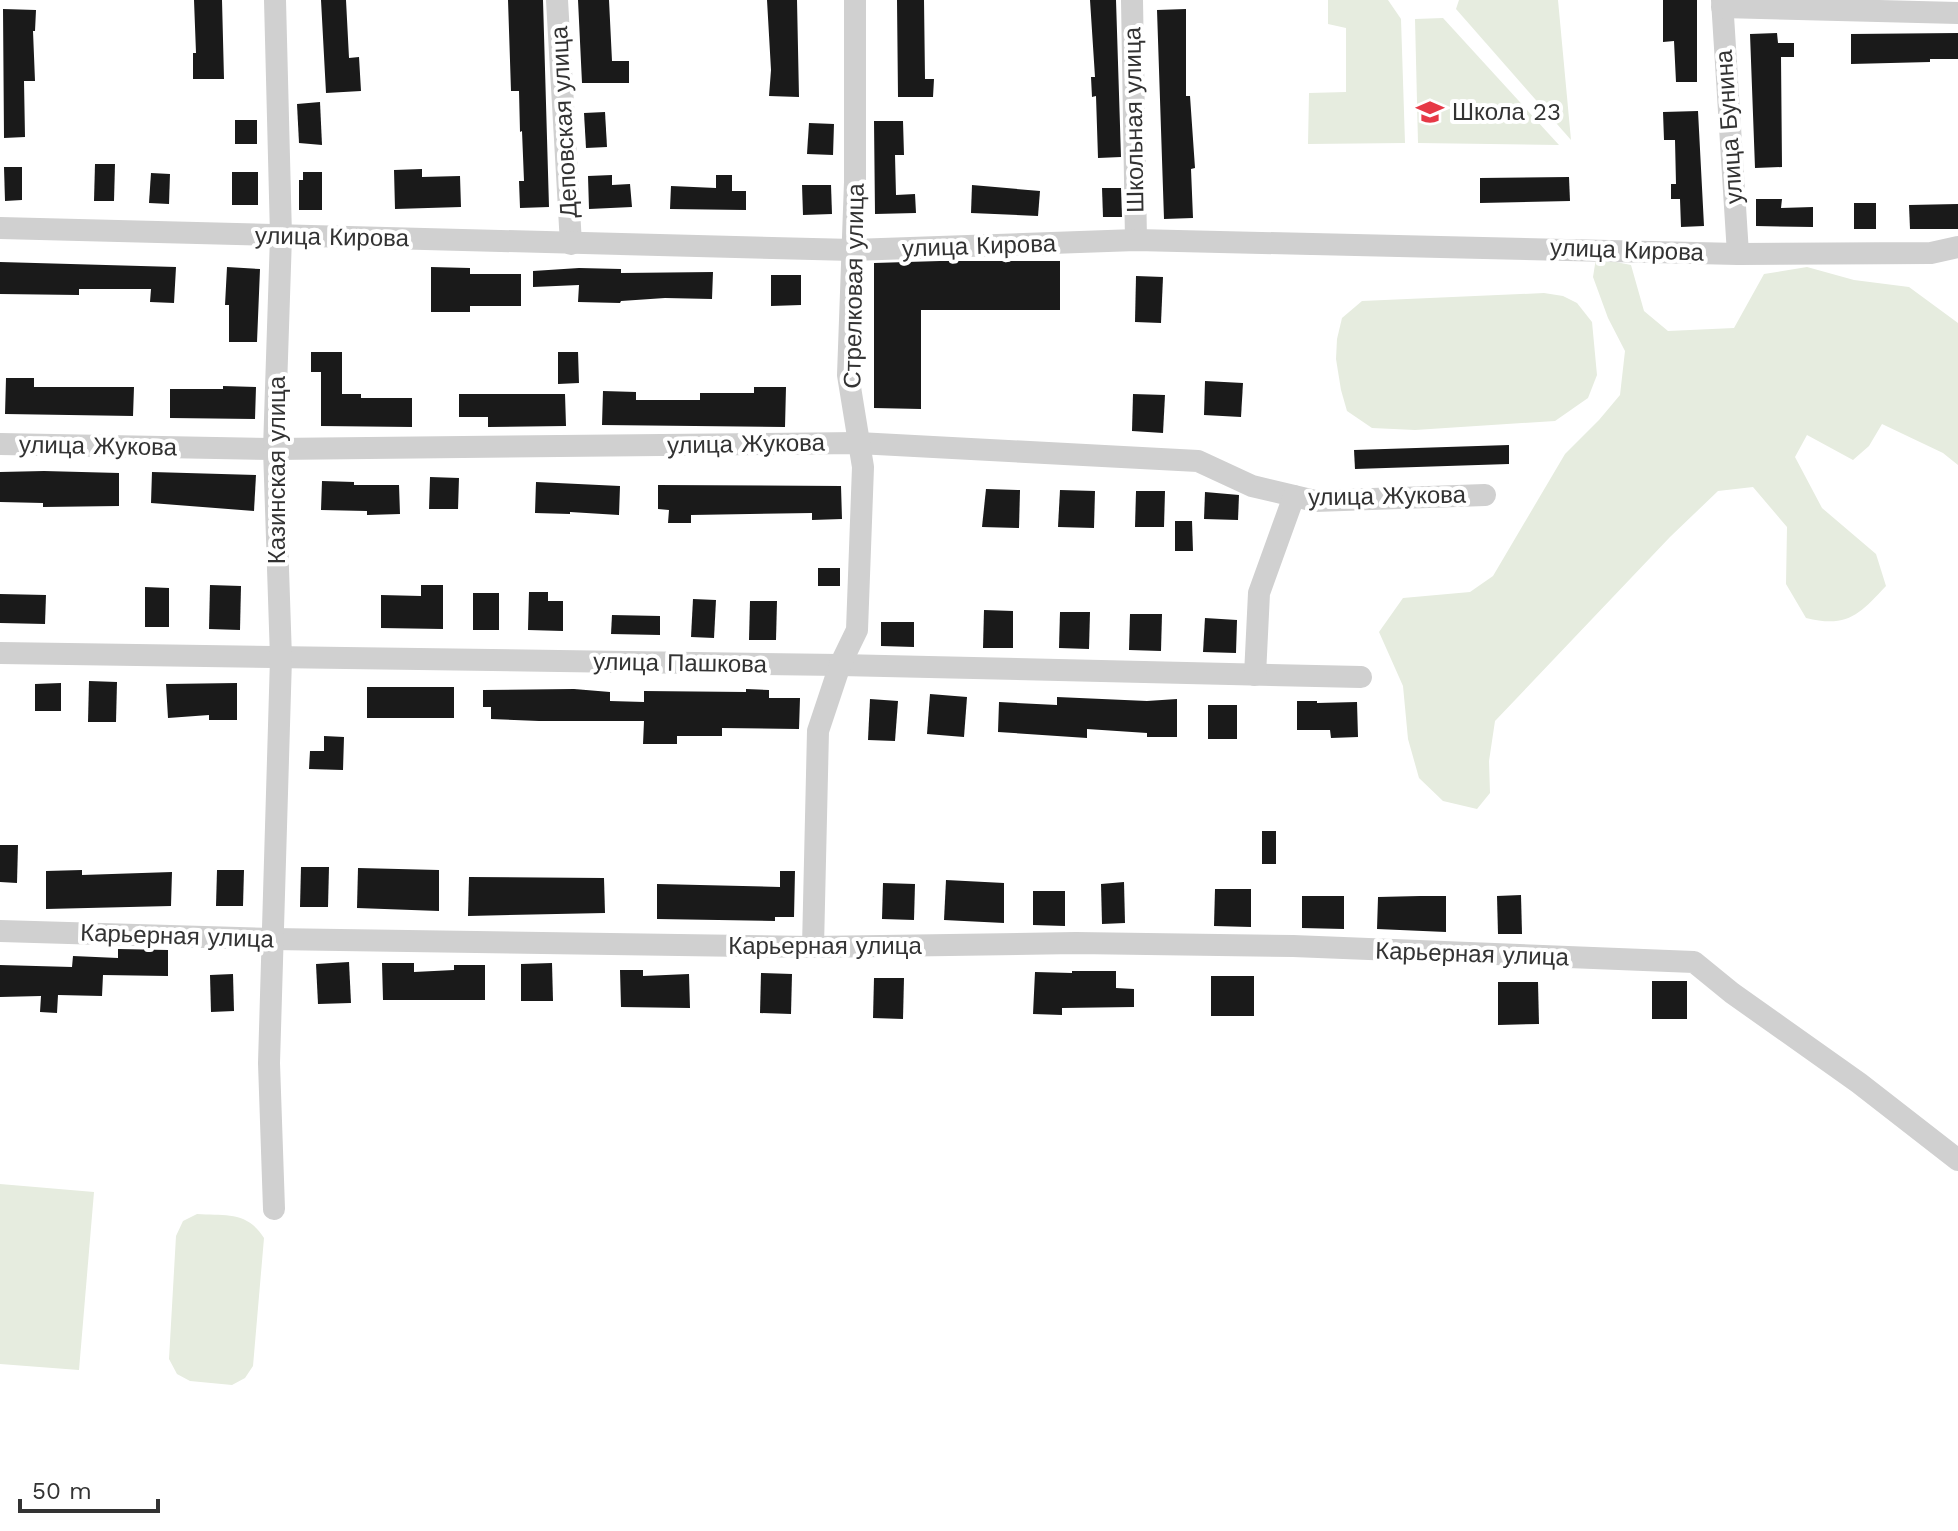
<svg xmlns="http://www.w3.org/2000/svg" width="1958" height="1531" viewBox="0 0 1958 1531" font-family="'Work Sans',sans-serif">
<rect width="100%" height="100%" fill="#fff"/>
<g fill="#e6ecdf">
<path d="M1328 0H1388L1401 19 1405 143 1308 144 1309 93 1346 92V28L1328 24Z"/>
<path d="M1459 0H1558L1571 140 1456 9Z"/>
<path d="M1443 18 1559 145 1418 143 1415 19Z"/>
<path d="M1596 258 1631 265 1644 311 1668 331 1734 328 1764 274 1807 267 1854 280 1909 287 1958 323V465L1943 453 1882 424 1869 446 1853 460 1807 435 1795 457 1822 508 1876 554 1886 586C1859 615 1847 628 1806 618L1786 584 1787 527 1753 487 1718 491 1670 537 1495 721 1489 761 1490 793 1477 809 1443 801 1419 778 1408 739 1403 686 1379 632 1403 598 1470 592 1493 576 1565 454 1599 420 1620 395 1625 351 1608 318 1593 277Z"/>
<path d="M1544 293 1563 296 1577 303 1592 322 1597 375 1588 398 1555 421 1415 430 1372 428 1347 411 1341 390 1336 359 1337 339 1342 318 1362 301Z"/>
<path d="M0 1184 94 1192 79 1370 0 1364Z"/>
<path d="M197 1214C226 1216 247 1211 264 1238L253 1366 245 1378 232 1385 190 1381 177 1374 169 1359 176 1236 183 1221Z"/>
</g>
<g fill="#1a1a1a">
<path d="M194 0H222L224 79H193V53H196Z"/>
<path d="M321 0H346L349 58 359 57 361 91 326 93Z"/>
<path d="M508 0H543L549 207 520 208 519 181H524L522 131 520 132 519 91H511Z"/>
<path d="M578 0H609L612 61H629V83H582Z"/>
<path d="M767 0H797L799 97 769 96 771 70Z"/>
<path d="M897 0H924L925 79H934L933 97H898Z"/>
<path d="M1090 0H1116L1121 157 1098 158 1096 96 1092 97 1091 77H1095Z"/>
<path d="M1663 0H1697V82H1676L1674 41 1663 42Z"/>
<path d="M3 9 36 10 35 31H33L35 81H24L25 137 4 138Z"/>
<path d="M1186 9V96H1190L1195 168 1191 169 1193 218 1164 219 1157 10Z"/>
<path d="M1777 33 1778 43H1794V57H1781L1782 167 1755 168 1750 34Z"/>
<path d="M1958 33V59H1930V62L1851 64V34Z"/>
<path d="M320 102 322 145 299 143 297 104Z"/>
<path d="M1698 111 1704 226 1681 227 1680 199H1671V184H1676L1675 140H1664L1663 112Z"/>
<path d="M605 112 607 147 586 148 584 113Z"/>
<rect x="235" y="120" width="22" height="24"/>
<path d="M874 121H903L904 155H895L896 195 915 194 916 213 875 214Z"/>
<path d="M809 123 834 124 833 155 807 154Z"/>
<path d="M95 164H115L114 201H94Z"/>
<path d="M4 167H22V200L5 201Z"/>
<path d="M422 169V177L460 176 461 207 395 209 394 170Z"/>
<rect x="232" y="172" width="26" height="33"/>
<path d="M303 172H322V210H299V180H303Z"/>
<path d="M151 173 170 174 169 204 149 203Z"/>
<path d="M612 175V185L630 184 632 207 589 209 588 176Z"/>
<path d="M716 175H732V191H746V210L670 209 671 186 716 188Z"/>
<path d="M1569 177 1570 201 1480 203V178Z"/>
<path d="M802 185H831L832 214 803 215Z"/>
<path d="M972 185 1040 191 1038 216 971 213Z"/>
<path d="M1102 188H1121L1122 217H1103Z"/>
<path d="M1756 199H1782L1781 208 1813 207V227L1756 226Z"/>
<rect x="1854" y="203" width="22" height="26"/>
<path d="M1958 204V229H1910L1909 205Z"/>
<path d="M940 261H1060V310H921V409L874 408V263Z"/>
<path d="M0 262 176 267 174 303 150 302 151 289H79V295L0 294Z"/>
<path d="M227 267 260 269 257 342H229V305H225Z"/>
<path d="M431 267 470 268V274H521V306H470V312H431Z"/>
<path d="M579 268 621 269V273L713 272 712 299 665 298 621 301 620 303 578 302 579 285 533 287V271Z"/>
<path d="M771 275H801V305L771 306Z"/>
<path d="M1136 276 1163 277 1161 323 1135 322Z"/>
<path d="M311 352H342V394H361V398H412V427L321 426V372H311Z"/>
<path d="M558 352H578L579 383 558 384Z"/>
<path d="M6 378H34V387H134L133 416 5 414Z"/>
<path d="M1205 381 1243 383 1241 417 1204 415Z"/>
<path d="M223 386 256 387 255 419 170 418V389H223Z"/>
<path d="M754 387H786L785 427 602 425 603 391 636 392V400H700V393H754Z"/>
<path d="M459 394H565L566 426 488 427V417H459Z"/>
<path d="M1133 394 1165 395 1163 433 1132 431Z"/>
<path d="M1509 445V464L1355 469 1354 450Z"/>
<path d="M44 471 119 473V506L43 507V503L0 502V472Z"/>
<path d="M152 472 256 475 254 511 151 503Z"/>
<path d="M430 477 459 478 458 509H429Z"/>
<path d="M322 481 354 482V485H399L400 514 367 515V511L321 510Z"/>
<path d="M536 482 620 486 619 515 570 512V514L535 513Z"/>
<path d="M658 485 841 486 842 519 812 520V513L691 515V523H668L669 510 658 509Z"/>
<path d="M986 489 1020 490 1019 528 982 527Z"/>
<path d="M1060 490 1095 491 1094 528 1058 527Z"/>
<path d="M1136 491H1165L1164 527H1135Z"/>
<path d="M1205 492 1239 495 1238 520 1204 519Z"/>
<path d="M1175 521H1192L1193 551H1175Z"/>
<rect x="818" y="568" width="22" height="18"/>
<path d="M210 585 241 586 240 630 209 629Z"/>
<path d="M421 585H443V629L381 628V595L421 596Z"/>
<path d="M145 587 169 588V627H145Z"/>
<path d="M529 592H548V601H563V631L528 630Z"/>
<rect x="473" y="593" width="26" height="37"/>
<path d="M0 594 46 595 45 624 0 623Z"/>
<path d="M693 599 716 600 714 638 691 637Z"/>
<path d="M750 601H777L776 640H749Z"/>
<path d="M984 610 1013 611V648H983Z"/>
<path d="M1060 612H1090L1089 649 1059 648Z"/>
<path d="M1130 614H1162L1161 651 1129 650Z"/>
<path d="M612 615 660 616V635L611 634Z"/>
<path d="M1205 618 1237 620 1236 653 1203 652Z"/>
<path d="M881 622H914V647L881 646Z"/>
<path d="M89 681 117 682 116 722H88Z"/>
<path d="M61 683V711H35V684Z"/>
<path d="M237 683V720H209V715L168 718 166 684Z"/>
<rect x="367" y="687" width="87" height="31"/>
<path d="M574 689 610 692V701L644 702V691L746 692V689L769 690V698H800L799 729 722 728V736H677V744H643L644 721H539L491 719V707H483V690Z"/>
<path d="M930 694 967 697 964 737 927 734Z"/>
<path d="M1057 697 1147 701 1177 699V737H1147V733L1087 729V738L998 732 999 702 1057 705Z"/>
<path d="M870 699 898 701 895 741 868 740Z"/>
<path d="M1297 701H1317V703L1357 702 1358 737 1331 738 1330 730H1297Z"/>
<rect x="1208" y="705" width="29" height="34"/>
<path d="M324 736 344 737 343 770 309 769 310 751H324Z"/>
<rect x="1262" y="831" width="14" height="33"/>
<path d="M0 845H18L17 883 0 882Z"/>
<path d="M301 867H329L328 907H300Z"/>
<path d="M358 868 439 870V911L357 908Z"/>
<path d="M82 870V875L172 872 171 906 46 909V871Z"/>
<path d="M217 870H244L243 906H216Z"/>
<path d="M780 871H795L794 917H775V921L657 919V884L780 887Z"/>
<path d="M469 877 604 878 605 913 468 916Z"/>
<path d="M946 880 1004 883V923L944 920Z"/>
<path d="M1124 882 1125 923 1102 924 1101 884Z"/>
<path d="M883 883 915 884 914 920 882 919Z"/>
<path d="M1215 889H1251V927L1214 926Z"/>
<path d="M1033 891H1065V926L1033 925Z"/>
<path d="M1521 895 1522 934H1498L1497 896Z"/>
<path d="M1302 896H1344V929L1302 928Z"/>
<path d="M1420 896H1446V932L1377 929 1378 897Z"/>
<path d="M118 949 168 950V976L103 975 102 996 58 995 57 1013 40 1012 41 996 0 997V965L72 967 73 956 118 958Z"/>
<path d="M349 962 351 1003 318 1004 316 964Z"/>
<path d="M382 963H414V972L454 970V965H485V1000H383Z"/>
<path d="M552 963 553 1001H521V964Z"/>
<path d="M620 970H643V976L689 974 690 1008 621 1007Z"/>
<path d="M1072 971H1116V988L1134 989V1007L1062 1008V1015L1033 1014 1035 972 1072 973Z"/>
<path d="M761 973 792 974 791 1014 760 1013Z"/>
<path d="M233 974 234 1011 211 1012 210 975Z"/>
<rect x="1211" y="976" width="43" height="40"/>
<path d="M874 978H904L903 1019 873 1018Z"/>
<rect x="1652" y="981" width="35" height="38"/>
<path d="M1498 982H1538L1539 1024 1498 1025Z"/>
</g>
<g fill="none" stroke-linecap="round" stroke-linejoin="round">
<g stroke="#d0d0d0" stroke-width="22">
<path d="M557 0 571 244"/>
<path d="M1132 0 1136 240"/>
<path d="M1722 0 1738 254"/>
<path d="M1722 7 1958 13"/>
<path d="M0 228 853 250 1136 240 1738 254 1931 253 1958 247"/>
<path d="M0 444 274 449 858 443 1198 461 1252 486 1315 501 1485 495"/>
<path d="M0 653 840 665 1361 677"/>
<path d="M1255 675 1259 593 1294 496"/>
<path d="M0 931 272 939 813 947 1076 943 1293 946 1694 962 1732 993 1859 1083 1958 1160"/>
<path d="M813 947 818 731 840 665 857 630 863 467 848 375 855 182V0"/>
<path d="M274 1209 269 1063 281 658 274 449 281 236 275 0"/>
</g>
</g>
<defs>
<g id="school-bare" transform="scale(2.16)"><path d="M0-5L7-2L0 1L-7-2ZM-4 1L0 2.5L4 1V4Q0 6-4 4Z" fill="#e63946" stroke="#fff" stroke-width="2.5" paint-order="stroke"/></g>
</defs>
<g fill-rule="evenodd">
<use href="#school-bare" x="1430" y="112"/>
</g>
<g text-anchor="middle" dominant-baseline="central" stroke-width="8" stroke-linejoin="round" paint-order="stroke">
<g font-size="24" fill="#333" stroke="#fff" text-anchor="start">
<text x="1452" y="112">Школа 23</text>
</g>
<g font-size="24" fill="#333" stroke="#fff">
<text transform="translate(1134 120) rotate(-91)">Школьная улица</text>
<text transform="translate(564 122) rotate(-93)">Деповская улица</text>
<text transform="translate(1729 127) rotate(-94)">улица Бунина</text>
<text transform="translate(332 237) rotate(1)">улица Кирова</text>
<text transform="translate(979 246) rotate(-2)">улица Кирова</text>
<text transform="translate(1627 250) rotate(2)">улица Кирова</text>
<text transform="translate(854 286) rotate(-89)">Стрелковая улица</text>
<text transform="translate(746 444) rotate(-1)">улица Жукова</text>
<text transform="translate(98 446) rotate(1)">улица Жукова</text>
<text transform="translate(277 470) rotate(-90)">Казинская улица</text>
<text transform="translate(1387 496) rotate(-1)">улица Жукова</text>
<text transform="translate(680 663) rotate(1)">улица Пашкова</text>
<text transform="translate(177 936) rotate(2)">Карьерная улица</text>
<text x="825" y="946">Карьерная улица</text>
<text transform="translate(1472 954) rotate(2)">Карьерная улица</text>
</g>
</g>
<path d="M20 1499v12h138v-12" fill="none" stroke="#333333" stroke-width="4"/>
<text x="32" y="1499" font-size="24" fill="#333333" stroke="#ffffff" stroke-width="6" paint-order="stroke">50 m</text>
</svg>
